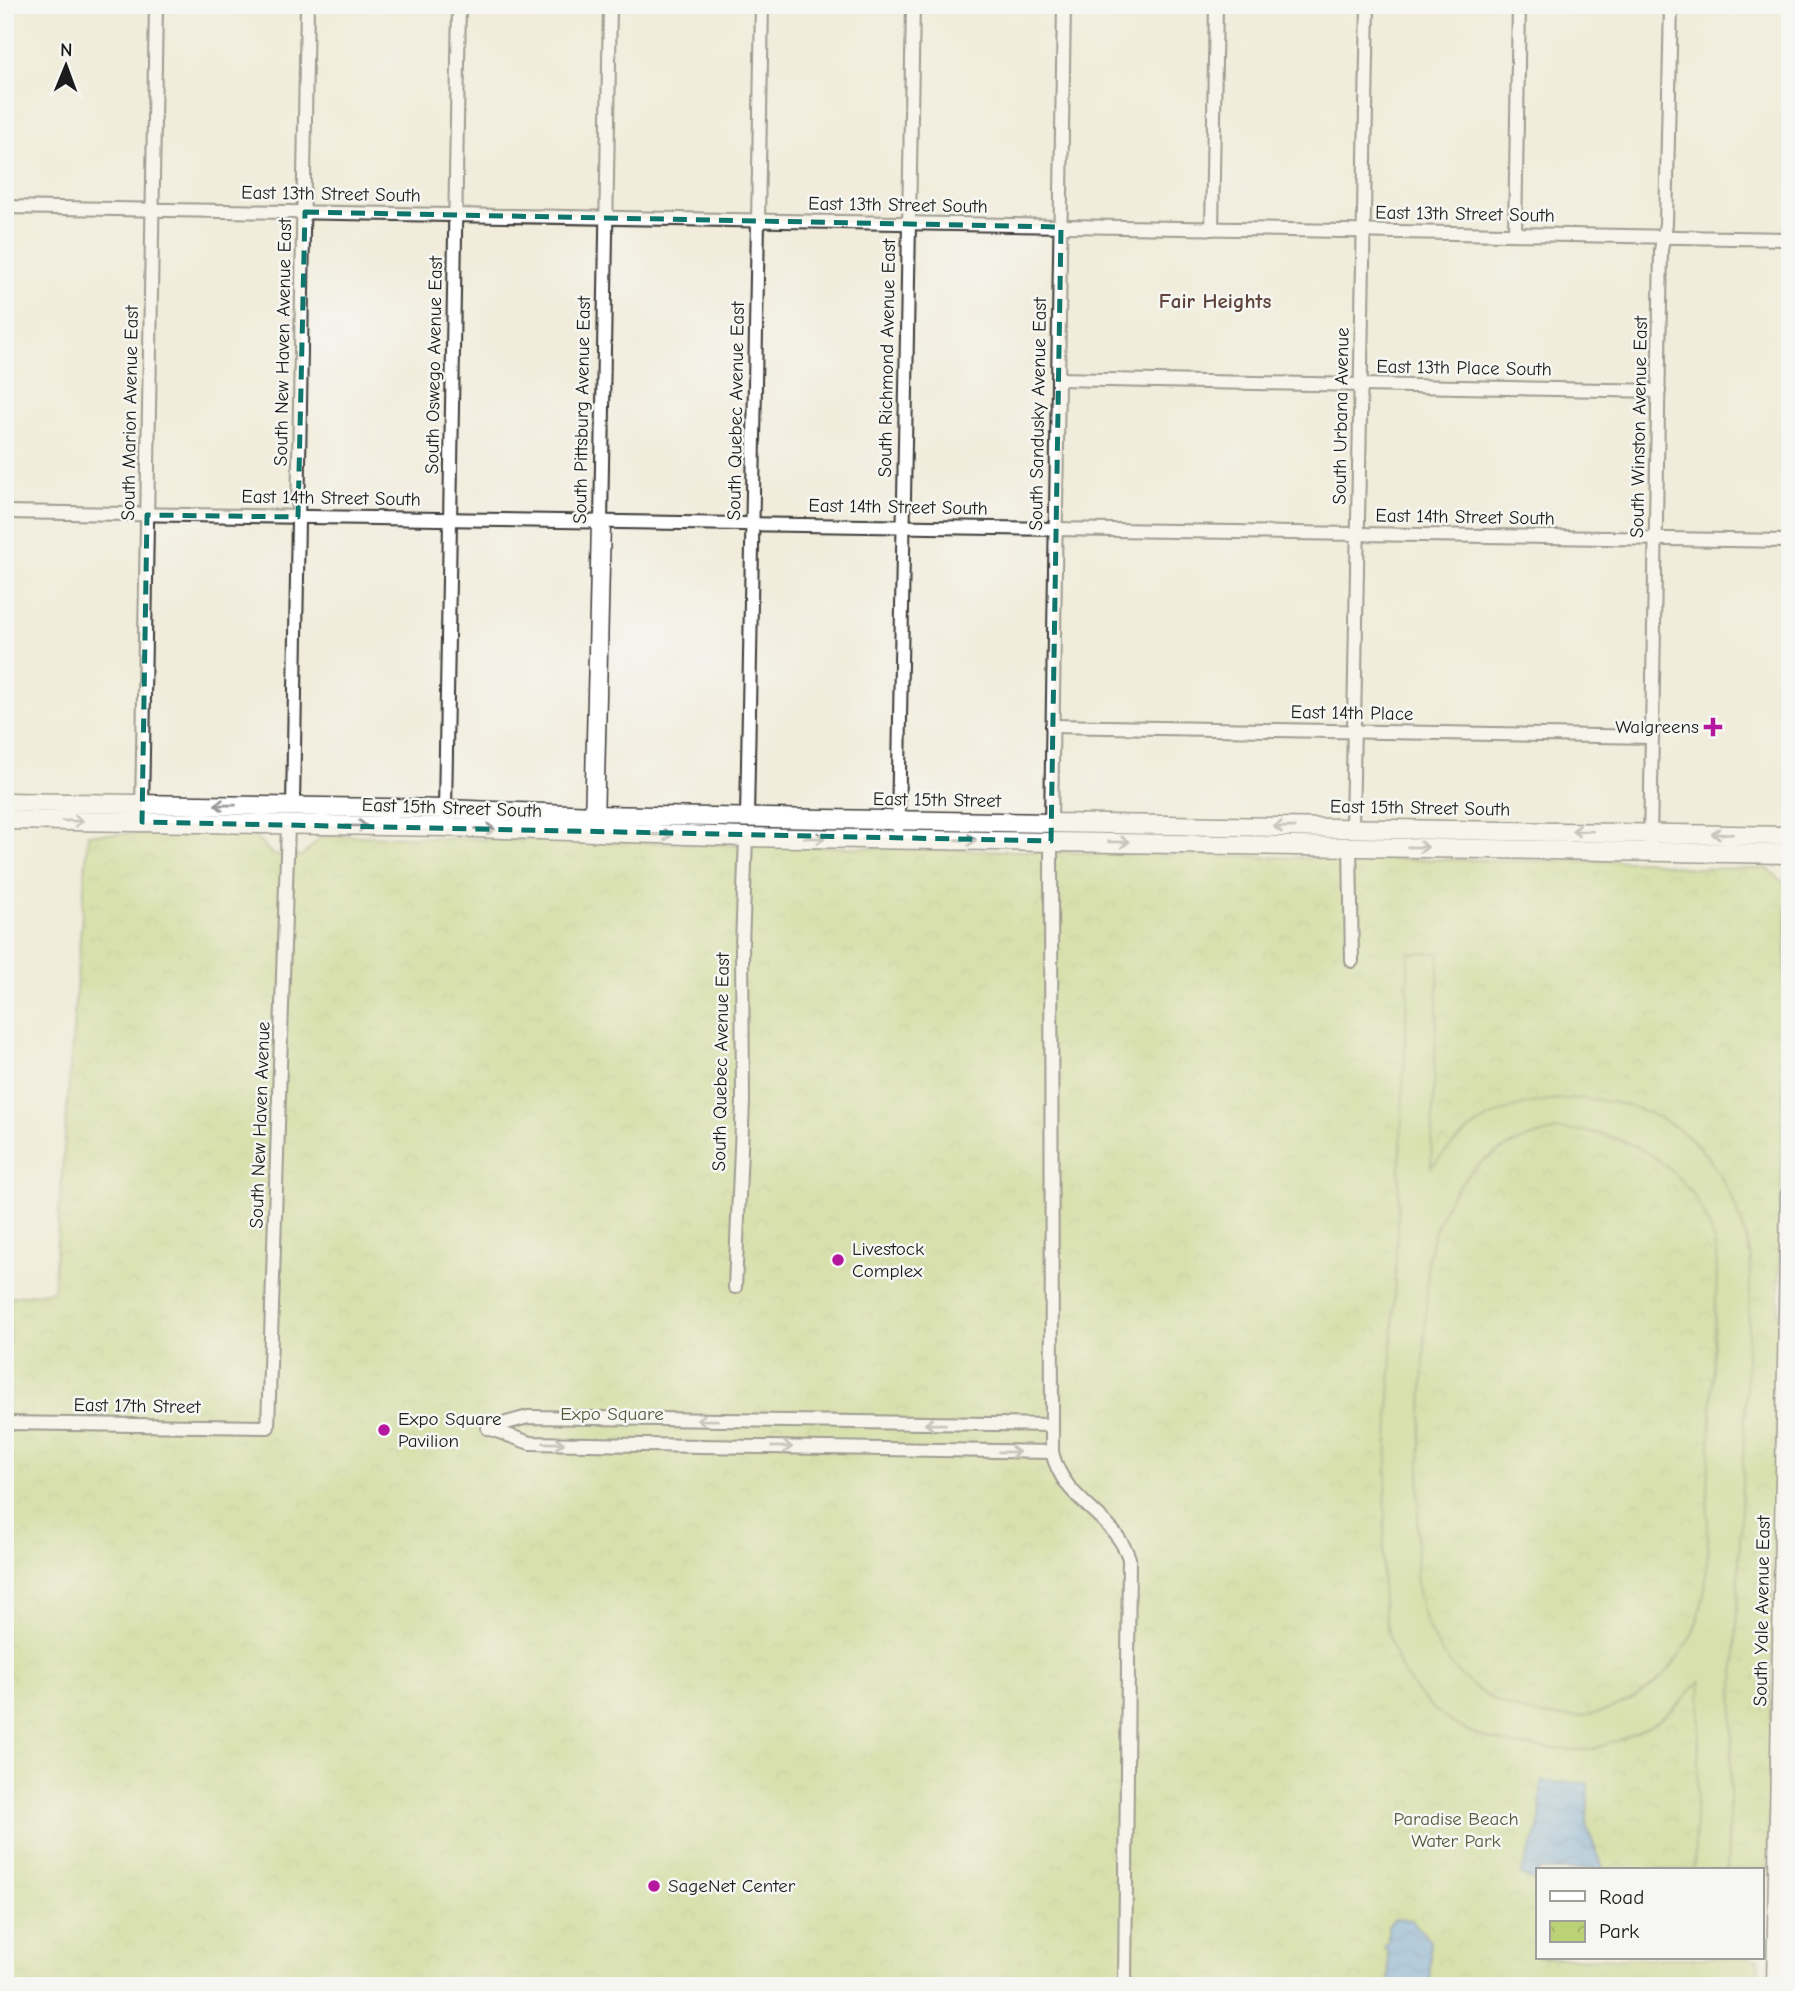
<svg xmlns="http://www.w3.org/2000/svg" width="1795" height="1991" viewBox="0 0 1795 1991" font-family="'Comic Neue',sans-serif">
<defs>
<pattern id="park-crowns" width="20" height="18" patternUnits="userSpaceOnUse" patternTransform="scale(1.75)"><rect width="20" height="18" fill="#bad176"/><path d="M2 6a3 3 0 1 1 6 0M12 15a3 3 0 1 1 6 0" fill="none" stroke="#9fb366"/></pattern>
<pattern id="water-waves" width="16" height="10" patternUnits="userSpaceOnUse" patternTransform="scale(1.75)"><rect width="16" height="10" fill="#6da4db"/><path d="M0 5q4-4 8 0t8 0" fill="none" stroke="#5985b1"/></pattern>
</defs>
<rect width="100%" height="100%" fill="#f6f6f2"/>
<filter id="ink" filterUnits="userSpaceOnUse"><feTurbulence type="fractalNoise" baseFrequency=".0143" numOctaves="2"/><feDisplacementMap in="SourceGraphic" scale="14" xChannelSelector="R" yChannelSelector="G"/><feConvolveMatrix kernelMatrix="1 2 1 2 8 2 1 2 1" color-interpolation-filters="sRGB"/></filter>
<filter id="wash" filterUnits="userSpaceOnUse"><feTurbulence type="fractalNoise" baseFrequency=".00686" numOctaves="4" result="noise"/><feDisplacementMap in="SourceGraphic" scale="28" xChannelSelector="R" yChannelSelector="G"/><feGaussianBlur stdDeviation="1.57" result="paint"/><feColorMatrix in="noise" values="0 0 0 0 0 0 0 0 0 0 0 0 0 0 0 0 0 1.4 0 .05"/><feComposite in="paint" operator="in"/></filter>
<g filter="url(#wash)">
<rect width="100%" height="100%" fill="#f1ecdb"/>
<path fill="url(#park-crowns)" stroke="#6b7649" stroke-width="2" d="M88 834H252L273 855 302 856 323 835 1366 859 1645 861 1689 868 1769 869 1787 886 1768 1860 1762 1904V1870H1538V1958H1759V1986H5V1555L10 1297 53 1291Z"/>
<path fill="#bad176" stroke="#6b7649" stroke-width="2" fill-rule="evenodd" d="M1409 953H1439L1431 1167C1449 1149 1464 1131 1487 1119 1549 1085 1646 1093 1697 1145 1727 1176 1742 1216 1751 1258L1727 1870H1694L1701 1681C1690 1690 1682 1702 1671 1711 1653 1727 1622 1740 1599 1747 1580 1752 1560 1749 1541 1748 1442 1742 1384 1684 1382 1584ZM1558 1130C1638 1127 1716 1185 1717 1270 1714 1344 1711 1418 1708 1492 1707 1538 1712 1592 1692 1634 1623 1774 1422 1726 1416 1571L1428 1258C1443 1183 1484 1146 1558 1130Z"/>
<g fill="url(#water-waves)" stroke="#44607c" stroke-width="2">
<path d="M1541 1782 1588 1783 1587 1827 1604 1870H1538V1882L1520 1875 1540 1826Z"/>
<path d="M1395 1919 1412 1920 1430 1941V1986H1395L1389 1979 1388 1952 1384 1947 1388 1943V1926Z"/>
</g>
</g>
<g filter="url(#ink)">
<g fill="none" stroke-linecap="round" stroke-linejoin="round">
<g stroke="#3c3b39" stroke-width="16">
<g id="street">
<path d="M5 207 1790 239"/>
<path d="M1212 229 1216 5"/>
<path d="M1515 233 1519 5"/>
<path d="M1058 379 1659 391"/>
<path d="M5 512 1790 541"/>
<path d="M601 522 610 5"/>
<path d="M1052 726 1652 737"/>
<path d="M293 806 307 5"/>
<path d="M445 809 459 5"/>
<path d="M142 810 156 5"/>
<path d="M747 818 762 5"/>
<path d="M1051 823 1064 5"/>
<path d="M898 827 913 5"/>
<path d="M1352 827 1368 5"/>
<path d="M1051 841 1052 1452C1064 1503 1112 1512 1129 1558L1125 1986"/>
<path d="M1650 841 1661 250 1666 224 1671 5"/>
<path d="M1350 846 1352 961"/>
<path d="M735 1287 743 1102 742 945 746 837"/>
<path d="M5 1423 268 1427 288 825"/>
<path d="M488 1428 530 1443 1052 1452"/>
<path d="M488 1428 528 1417 1052 1425"/>
</g>
</g>
<g stroke="#3c3b39" stroke-width="21">
<g id="secondary">
<path d="M5 802 445 809 595 815 1790 836"/>
<path d="M5 820 445 827 746 837 1790 854"/>
<path d="M594 826 601 522"/>
<path d="M1776 1986 1790 1195"/>
</g>
</g>
<use href="#street" stroke="#fff" stroke-width="12"/>
<use href="#secondary" stroke="#fff" stroke-width="18"/>
</g>
<defs><path id="oneway-shaft" d="M-6 0H5M1.5-3L5.5 0L1.5 3" fill="none" stroke-width="1.6" stroke-linecap="round" stroke-linejoin="round" transform="scale(1.75)"/></defs>
<g stroke="#999">
<use href="#oneway-shaft" transform="translate(225 805) rotate(-179)"/>
<use href="#oneway-shaft" transform="translate(73 821) rotate(1)"/>
<use href="#oneway-shaft" transform="translate(357 826) rotate(1)"/>
<use href="#oneway-shaft" transform="translate(1284 827) rotate(-179)"/>
<use href="#oneway-shaft" transform="translate(485 829) rotate(2)"/>
<use href="#oneway-shaft" transform="translate(1582 831) rotate(-179)"/>
<use href="#oneway-shaft" transform="translate(1722 834) rotate(-179)"/>
<use href="#oneway-shaft" transform="translate(662 835) rotate(1)"/>
<use href="#oneway-shaft" transform="translate(815 838) rotate(1)"/>
<use href="#oneway-shaft" transform="translate(966 840) rotate(1)"/>
<use href="#oneway-shaft" transform="translate(1119 842) rotate(1)"/>
<use href="#oneway-shaft" transform="translate(1418 847) rotate(1)"/>
<use href="#oneway-shaft" transform="translate(707 1420) rotate(-179)"/>
<use href="#oneway-shaft" transform="translate(935 1424) rotate(-179)"/>
<use href="#oneway-shaft" transform="translate(554 1443) rotate(1)"/>
<use href="#oneway-shaft" transform="translate(782 1447) rotate(1)"/>
<use href="#oneway-shaft" transform="translate(1009 1452) rotate(1)"/>
</g>
</g>
<path d="M0 0H1795V1991H0ZM305 212 1061 227 1051 841 142 822 147 515 298 517Z" fill="#f1ecdb" fill-opacity=".55" fill-rule="evenodd"/>
<path fill="none" stroke="#0f766e" stroke-width="5" stroke-dasharray="14 9" stroke-linejoin="round" d="M305 212 1061 227 1051 841 142 822 147 515 298 517Z"/>
<g fill="#b5179e" stroke="#f6f6f2" stroke-width="2.5">
<path d="M1709.5 716.5h7v7h7v7h-7v7h-7v-7h-7v-7h7z"/>
<circle cx="838" cy="1260" r="7"/>
<circle cx="384" cy="1430" r="7"/>
<circle cx="654" cy="1886" r="7"/>
</g>
<g text-anchor="middle" dominant-baseline="central" stroke-width="5" stroke-linejoin="round" paint-order="stroke">
<g font-size="19" fill="#1c1c1c" stroke="#f6f6f2">
<text transform="translate(331 194) rotate(1)">East 13th Street South</text>
<text transform="translate(898 205) rotate(1)">East 13th Street South</text>
<text transform="translate(1465 214) rotate(1)">East 13th Street South</text>
<text transform="translate(283 342) rotate(-89)">South New Haven Avenue East</text>
<text transform="translate(887 358) rotate(-89)">South Richmond Avenue East</text>
<text transform="translate(434 365) rotate(-89)">South Oswego Avenue East</text>
<text transform="translate(1464 368) rotate(1)">East 13th Place South</text>
<text transform="translate(582 410) rotate(-89)">South Pittsburg Avenue East</text>
<text transform="translate(736 411) rotate(-89)">South Quebec Avenue East</text>
<text transform="translate(130 413) rotate(-89)">South Marion Avenue East</text>
<text transform="translate(1038 414) rotate(-89)">South Sandusky Avenue East</text>
<text transform="translate(1341 416) rotate(-89)">South Urbana Avenue</text>
<text transform="translate(1639 427) rotate(-89)">South Winston Avenue East</text>
<text transform="translate(331 498) rotate(1)">East 14th Street South</text>
<text transform="translate(898 507) rotate(1)">East 14th Street South</text>
<text transform="translate(1465 517) rotate(1)">East 14th Street South</text>
<text transform="translate(1352 713) rotate(1)">East 14th Place</text>
<text transform="translate(937 800) rotate(1)">East 15th Street</text>
<text transform="translate(452 808) rotate(2)">East 15th Street South</text>
<text transform="translate(1420 808) rotate(1)">East 15th Street South</text>
<text transform="translate(721 1062) rotate(-89)">South Quebec Avenue East</text>
<text transform="translate(260 1125) rotate(-88)">South New Haven Avenue</text>
<text transform="translate(137 1406) rotate(1)">East 17th Street</text>
<text transform="translate(1762 1611) rotate(-89)">South Yale Avenue East</text>
</g>
<g font-size="19" fill="#1c1c1c" stroke="#f6f6f2" text-anchor="start">
<text x="1699" y="727" text-anchor="end">Walgreens</text>
<text x="852" y="1249">Livestock<tspan x="852" dy="22">Complex</tspan></text>
<text x="398" y="1419">Expo Square<tspan x="398" dy="22">Pavilion</tspan></text>
<text x="668" y="1886">SageNet Center</text>
</g>
<g font-size="19" fill="#535b3c" stroke="#f6f6f2">
<text x="612" y="1414">Expo Square</text>
<text x="1456" y="1819">Paradise Beach<tspan x="1456" dy="22">Water Park</tspan></text>
</g>
<g font-size="21" font-weight="bold" fill="#5f443b" stroke="#f6f6f2">
<text x="1215" y="301">Fair Heights</text>
</g>
</g>
<rect width="1795" height="1991" fill="none" stroke="#f6f6f2" stroke-width="28"/>
<rect x="1536" y="1868" width="228" height="91" fill="#f6f6f2" stroke="#9f9f9c" stroke-width="2"/>
<rect x="1550" y="1891" width="35" height="10" fill="#ffffff" stroke="#9f9f9c" stroke-width="2"/>
<text x="1599" y="1904" font-size="21" fill="#1c1c1c">Road</text>
<rect x="1550" y="1921" width="35" height="21" fill="url(#park-crowns)" stroke="#9f9f9c" stroke-width="2"/>
<text x="1599" y="1938" font-size="21" fill="#1c1c1c">Park</text>
<g transform="translate(66 66) rotate(1)" stroke="#f6f6f2" stroke-width="5" paint-order="stroke">
<path d="M0-5L12 26L0 18L-12 26Z" fill="#1c1c1c"/>
<text y="-10" font-size="19" font-weight="bold" text-anchor="middle" fill="#1c1c1c">N</text>
</g>
</svg>
